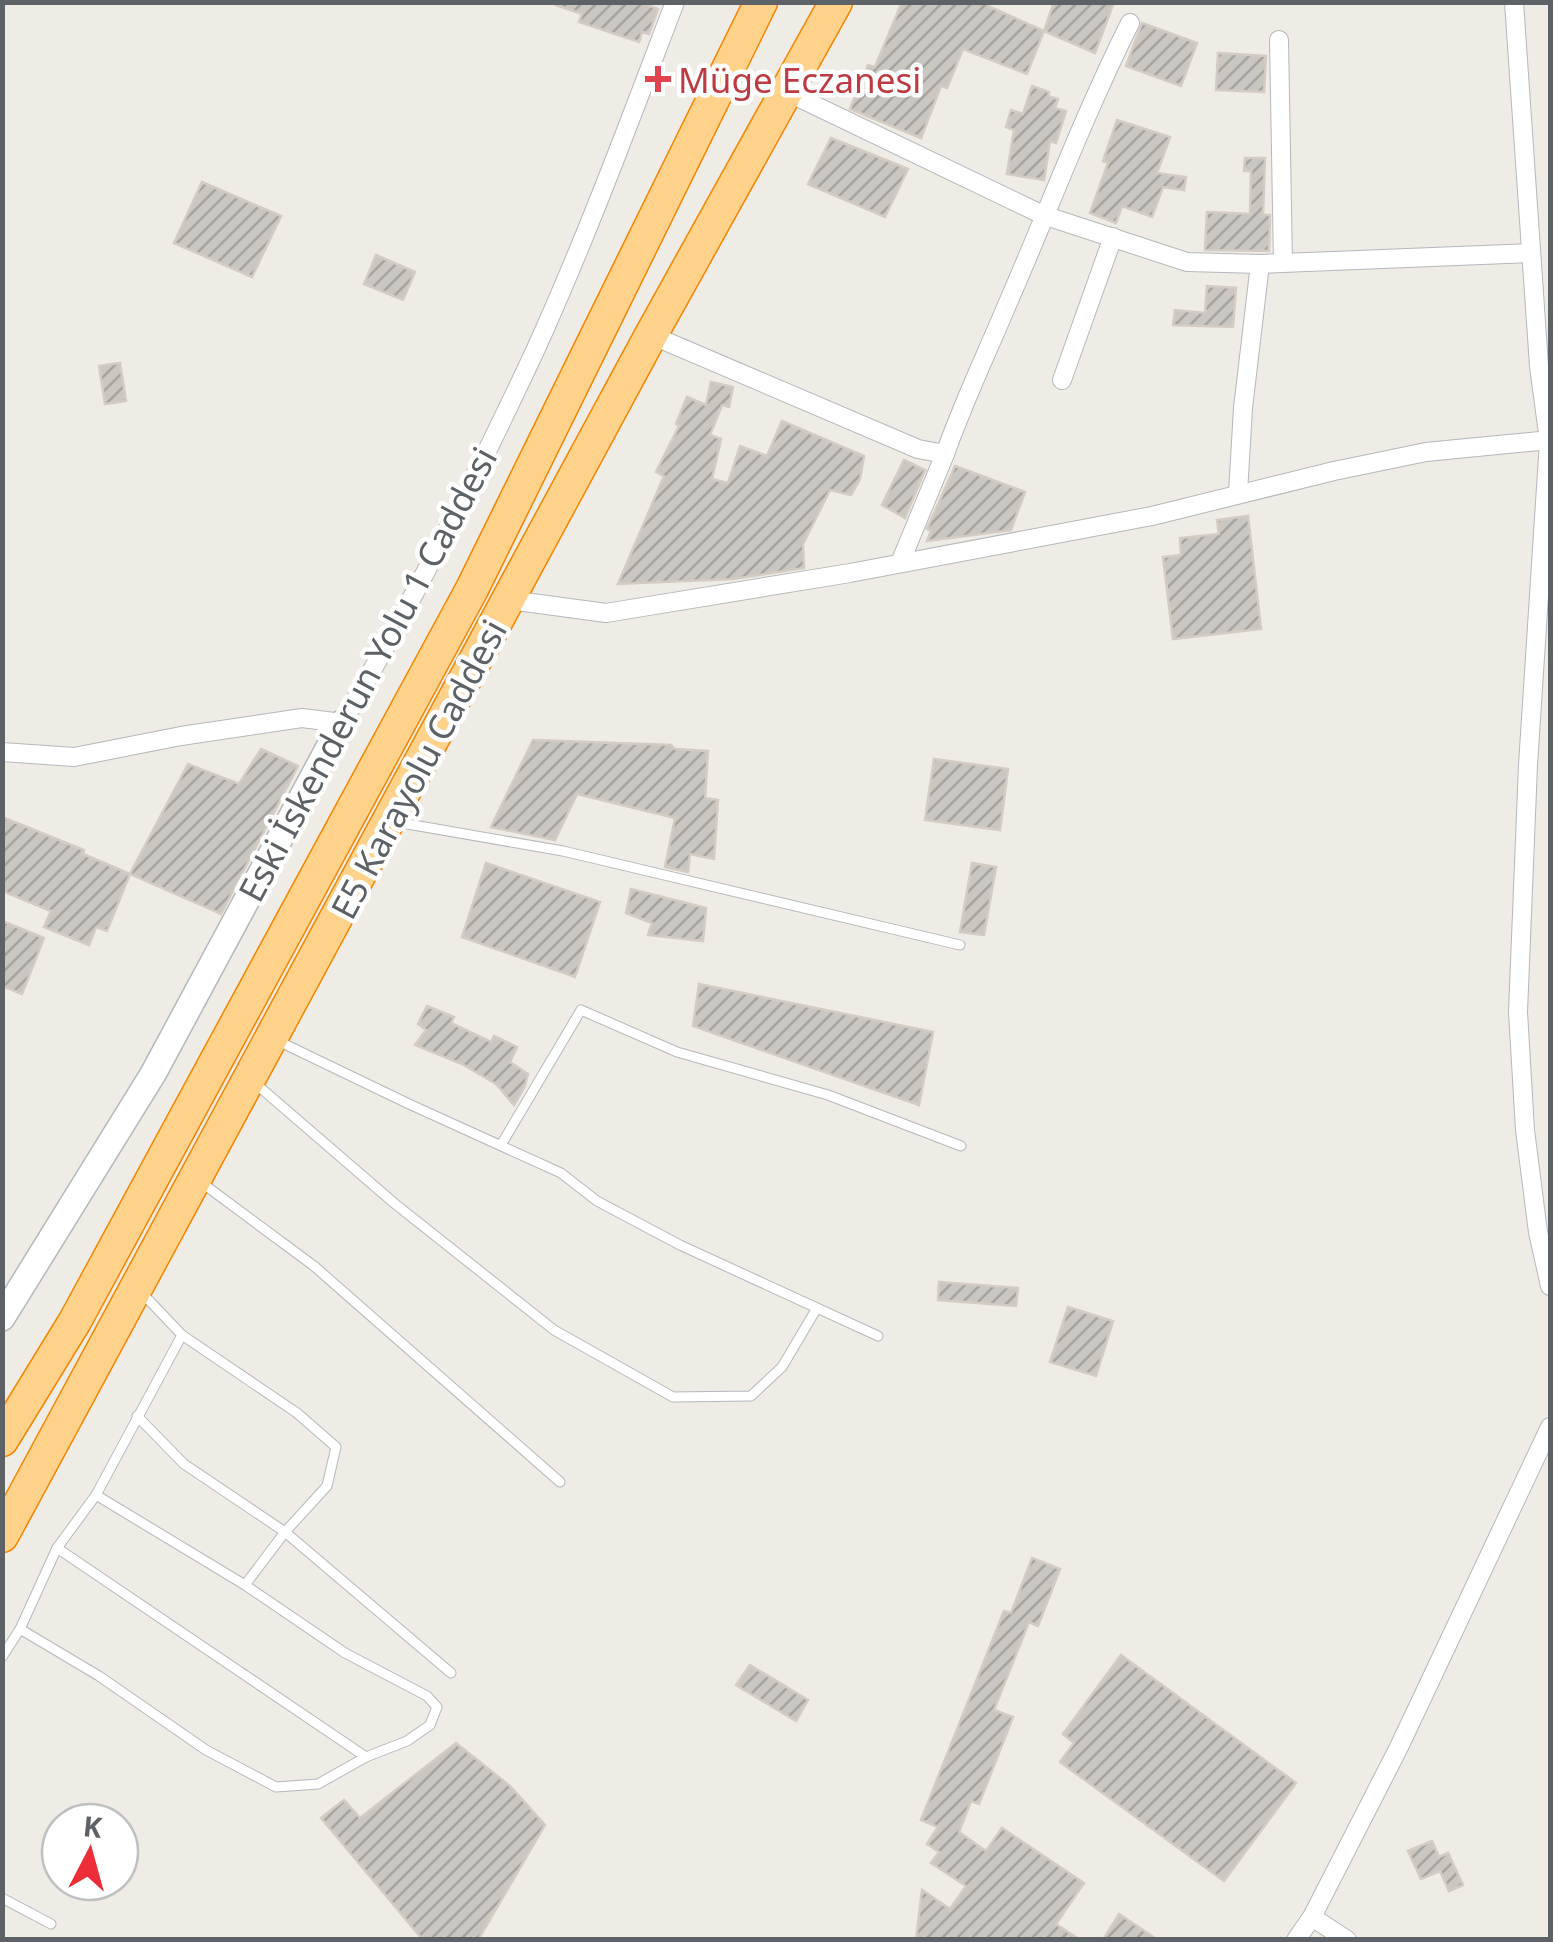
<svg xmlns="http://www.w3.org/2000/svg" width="1553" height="1942" viewBox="0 0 1553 1942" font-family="'Noto Sans',sans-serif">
<defs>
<pattern id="building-hatch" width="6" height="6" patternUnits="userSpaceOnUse" patternTransform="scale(2.5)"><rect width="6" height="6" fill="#cac6c1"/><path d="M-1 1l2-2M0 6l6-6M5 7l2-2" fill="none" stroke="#a7a4a0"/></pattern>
</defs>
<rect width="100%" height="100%" fill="#efebe5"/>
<g fill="url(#building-hatch)" stroke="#d4ccc3" stroke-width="2.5">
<path d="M556 2H639L658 9 649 34 642 32 639 42 579 22 582 14 556 5Z"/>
<path d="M902 2H989L988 6 1044 31 1027 74 963 49 947 88 941 86 921 138 850 109 868 65 875 67Z"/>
<path d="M1054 2H1114L1095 53 1044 31Z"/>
<path d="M1142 23 1197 43 1181 86 1126 66Z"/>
<path d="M1218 53 1266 56 1264 92 1216 90Z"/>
<path d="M1032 86 1049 92 1048 96 1058 99 1055 108 1066 111 1056 143 1050 141 1044 180 1007 174 1014 130 1006 127 1011 110 1023 114Z"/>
<path d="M1117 120 1170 137 1157 173 1186 177 1184 190 1163 187 1152 217 1122 206 1116 223 1090 213 1108 163 1103 161Z"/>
<path d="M831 138 908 169 885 217 808 184Z"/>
<path d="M1245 158H1265L1263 215H1270L1269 251 1205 250 1207 212 1250 214 1251 171H1244Z"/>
<path d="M202 182 281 216 252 277 174 243Z"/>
<path d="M376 255 415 272 403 300 364 284Z"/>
<path d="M1207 286 1236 288 1233 327 1173 325 1175 310 1205 313Z"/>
<path d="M120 363 126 401 105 404 99 366Z"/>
<path d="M711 382 733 387 729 407 722 405 710 435 721 439 712 479 728 483 740 446 767 456 782 421 864 456 860 479 851 495 830 490 803 544 804 568 733 579 618 584 664 476 656 472 679 426 676 424 687 397 706 405Z"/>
<path d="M904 460 925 470 905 518 882 505Z"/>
<path d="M955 466 1025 492 1011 530 927 541 931 531 927 529Z"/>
<path d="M1248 516 1261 629 1173 639 1163 557 1181 555 1180 538 1219 534 1217 520Z"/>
<path d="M533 740 671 745 675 749 708 751 705 798 718 800 714 859 690 854 688 872 665 867 675 818 577 794 555 840 491 827Z"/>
<path d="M261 749 298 766 221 914 130 874 188 764 239 784Z"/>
<path d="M934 759 1008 769 1000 830 925 820Z"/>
<path d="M2 817 84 850 83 854 130 874 107 931 96 927 89 945 44 927 51 911 2 891Z"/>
<path d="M486 863 600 902 575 977 462 937Z"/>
<path d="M972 863 996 867 984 935 960 932Z"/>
<path d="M631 889 706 908 703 941 648 935 652 923 626 913Z"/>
<path d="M2 921 44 938 22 994 2 986Z"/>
<path d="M699 984 933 1032 919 1105 693 1026Z"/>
<path d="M427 1006 454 1017 451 1023 491 1042 494 1036 517 1047 510 1062 528 1074 524 1088 514 1105 496 1084 462 1064 415 1045 426 1030 418 1024Z"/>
<path d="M939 1282 1018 1288 1016 1306 938 1300Z"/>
<path d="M1068 1307 1113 1321 1096 1376 1050 1362Z"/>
<path d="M1032 1558 1060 1569 1038 1626 1029 1622 994 1710 1013 1717 979 1804 971 1801 959 1832 986 1851 1002 1828 1084 1883 1056 1924 1080 1940H916L922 1890 950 1909 966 1886 931 1863 939 1852 927 1844 938 1827 921 1820 1004 1611 1011 1613Z"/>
<path d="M1121 1655 1296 1783 1224 1881 1060 1762 1074 1743 1063 1734Z"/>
<path d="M750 1665 808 1700 796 1721 736 1685Z"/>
<path d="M456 1743 510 1786 545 1825 478 1940H423L321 1818 344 1800 360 1818Z"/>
<path d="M1432 1841 1439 1857 1448 1853 1463 1885 1449 1891 1440 1871 1421 1879 1408 1851Z"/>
<path d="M1119 1914 1158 1940H1103Z"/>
</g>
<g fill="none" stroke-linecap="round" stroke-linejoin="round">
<g stroke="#b5b8bc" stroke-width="11">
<g id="lane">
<path d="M396 822 563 851 960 945"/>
<path d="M276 1040 409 1104 561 1173 597 1201 680 1245 878 1336"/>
<path d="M256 1084 394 1203 554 1330 673 1397 751 1396 782 1367 817 1308"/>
<path d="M501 1145 581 1010 677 1052 828 1095 961 1146"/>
<path d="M202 1183 314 1266 560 1482"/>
<path d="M182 1335 297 1413 336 1447 327 1486 285 1532 245 1585"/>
<path d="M137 1416 184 1464 285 1532 451 1673"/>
<path d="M57 1548 366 1757"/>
<path d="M20 1629 99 1676 206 1750 276 1787 318 1784 366 1757 407 1741 430 1725 437 1707 427 1696 345 1653 245 1585 96 1495"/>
<path d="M2 1657 20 1629 57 1548 96 1495 182 1335 142 1293"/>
<path d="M2 1898 51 1924"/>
</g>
</g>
<g stroke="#b5b8bc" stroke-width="20">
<g id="street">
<path d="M1514 2 1539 366 1549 441 1528 765 1518 1012 1525 1130 1538 1232 1550 1286"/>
<path d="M1279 40 1283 263"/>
<path d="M787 92 1043 215 1187 262 1260 264 1531 253"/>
<path d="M651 335 918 449 945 454C963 403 986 355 1007 305 1048 211 1084 115 1130 23"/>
<path d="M1062 380 1113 237"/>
<path d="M1238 493 1243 408 1260 264"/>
<path d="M900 563 945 454"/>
<path d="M510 600 606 613 850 573 1152 516 1334 471 1426 452 1550 440"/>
<path d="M2 752 74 757 181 736 302 718 342 723C412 603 475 479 534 353 586 239 630 120 675 2"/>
<path d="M1312 1917 1347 1940"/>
<path d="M1296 1940 1312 1917 1399 1747 1550 1427"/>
</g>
</g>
<g stroke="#b3b8bc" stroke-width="28">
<path id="secondary" d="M2 1318 153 1074 342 723"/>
</g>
<g stroke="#f48600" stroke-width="35">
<g id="highway">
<path d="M2 1440 75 1321 472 589 761 2"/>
<path d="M2 1536 651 335 836 2"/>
</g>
</g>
<use href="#lane" stroke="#fff" stroke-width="9"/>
<use href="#street" stroke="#fff" stroke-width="18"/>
<use href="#secondary" stroke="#fff" stroke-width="25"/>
<use href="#highway" stroke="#ffd28c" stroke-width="32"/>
</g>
<path fill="#e0444e" stroke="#fff" stroke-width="4" d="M653 64h10v10h10v10h-10v10h-10v-10h-10v-10h10z"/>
<g text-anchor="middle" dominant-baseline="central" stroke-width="9" stroke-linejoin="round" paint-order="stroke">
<g font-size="35" fill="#be3a42" stroke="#fff" text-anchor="start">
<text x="678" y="79">Müge Eczanesi</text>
</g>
<g font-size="35" fill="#5c6265" stroke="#fff">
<text transform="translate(367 674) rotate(-62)">Eski İskenderun Yolu 1 Caddesi</text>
<text transform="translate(418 769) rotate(-62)">E5 Karayolu Caddesi</text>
</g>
</g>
<rect width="1553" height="1942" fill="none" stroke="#5c6265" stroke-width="10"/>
<g transform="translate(90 1852) rotate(6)"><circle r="48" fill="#ffffff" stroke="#bec0c1" stroke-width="2.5"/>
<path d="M0-8L18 38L0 25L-18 38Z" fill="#ed2d38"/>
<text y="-15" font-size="28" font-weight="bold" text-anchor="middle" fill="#5c6265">K</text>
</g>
</svg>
